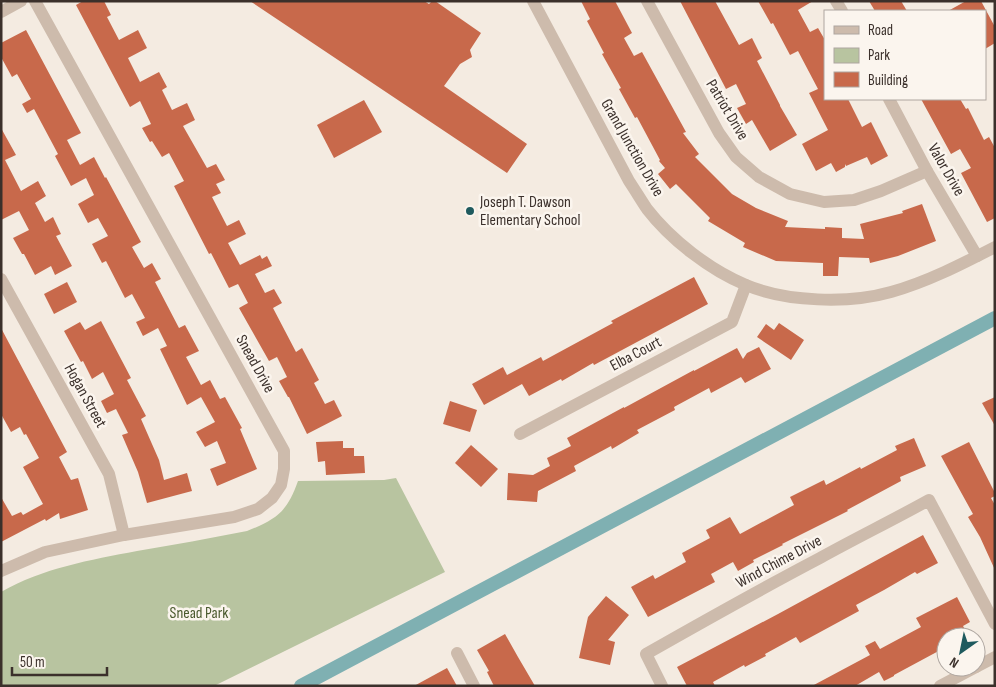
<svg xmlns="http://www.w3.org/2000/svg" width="996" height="687" viewBox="0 0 996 687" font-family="'Sofia Sans Condensed',sans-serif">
<rect width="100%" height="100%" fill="#f4ebe1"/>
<path fill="#b8c4a0" d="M396 478 445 572 214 686H1V592C43 568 90 560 137 551 174 545 210 538 247 531 277 519 287 512 298 481L384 480Z"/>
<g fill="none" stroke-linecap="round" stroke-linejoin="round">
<path stroke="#7fb0b2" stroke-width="14" d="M301 686 995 318"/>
</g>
<g fill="#c8694b">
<path d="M83 1H104L111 15 107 17 119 40 138 30 147 48 128 58 140 82 159 72 167 87 162 90 172 110 187 103 195 120 183 126 207 168 216 164 225 180 216 184 221 193 212 197 227 226 239 220 246 234 228 243 240 265 260 255 262 259 267 256 272 266 255 274 265 293 274 289 282 303 273 308 296 352 302 348 319 380 314 383 325 404 334 400 342 416 307 434 289 397H288L279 381 287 377 277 357 269 361 239 308 248 303 238 284 229 288 211 253 209 254 174 186 184 181 169 153 162 157 152 141 150 142 142 128 151 124 140 101 130 107 76 5Z"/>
<path d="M250 1H424L429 4 432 1H435L481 33 470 50 472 57 460 64 444 86 527 144 507 173Z"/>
<path d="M581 1H615L632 33 624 38 634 56 642 52 686 132 683 133 699 154 695 157 732 194 756 208 788 221 785 227 825 229V227L842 228V238L864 239 860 224 903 213 902 211 922 204 936 241 898 256 870 263 869 258 839 257 838 276H823V263L776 261 743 247 745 243 708 221 710 218 676 184 670 189 658 174 665 168 659 161 660 160 637 117 635 118 619 89 621 88 602 54 604 53 587 21 590 19Z"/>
<path d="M680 1H715L739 45 752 38 762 58 757 61 780 105V106L797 135 770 151 752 120 746 124 737 108 746 104 736 84 726 89Z"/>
<path d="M758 1H813L798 10 810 32 818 28 825 40V99H848L862 127 871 122 888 156 871 165 867 157 846 166 845 164V167L836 172 831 163 816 171 802 144 828 130 809 93 818 89 798 51 790 55 773 23 771 24Z"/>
<path d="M869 1H901L907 11H875Z"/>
<path d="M966 1H981L995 27V43L985 49V11H948Z"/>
<path d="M26 30 81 133 67 140 80 165 94 157 105 178 106 177 141 242 132 247 144 268 152 263 161 279 155 282 179 328 185 325 199 351 186 357 201 385 210 380 220 399 225 397 242 428 240 429 257 469 217 486 210 469 226 463 217 441 205 447 196 432 215 422 201 397 187 405 160 349 167 346 158 328 143 336 136 322 145 318 132 294 125 298 106 261 102 263 92 244 108 236 98 218 88 223 78 204 94 195 86 178 71 186 55 156 58 154 34 109 27 113 22 104 31 99 17 74 12 77 1 57V43Z"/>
<path d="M921 99H960L966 109 968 108 984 140 989 137 995 148V218L987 222 961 173 971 168 960 149 951 154Z"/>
<path d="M364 100 382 132 334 158 317 125Z"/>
<path d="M1 128 16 155 5 160 21 191 38 181 46 196 35 203 45 222 53 217 61 234 56 236 72 266 55 275 51 266 35 275 24 254H22L13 238 29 230 19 211 1 220Z"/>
<path d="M694 277 708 304 594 365 593 363 562 381 561 379 529 396 522 384 484 405 472 384 503 367 507 375 541 357 543 361 613 323 611 321Z"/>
<path d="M67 282 77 302 54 314 44 294Z"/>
<path d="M101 321 131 378 127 380 146 416 141 419 159 460 164 480 187 473 192 491 147 503 138 472 122 435 128 433 116 409 107 413 101 401 114 394 103 372 92 379 83 361 81 362 64 331 80 322 85 330Z"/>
<path d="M779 323 804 340 791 360 757 337 766 324 774 330Z"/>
<path d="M1 328 67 452 59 457 71 480 78 478 88 510 60 519 59 513 46 521 45 519 1 542V497L12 516 21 512 23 515 43 504 23 467 39 458 26 434 24 435 20 427 11 432 1 414Z"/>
<path d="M759 347 771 369 745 383 741 377 711 393 709 388 674 407 675 410 637 430 639 433 612 449 611 446 574 466 576 471 538 491 537 502 507 500 508 473 533 475 550 466 547 458 571 446 567 438 624 407V408L694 370V371L737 348 743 359 747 353Z"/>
<path d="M995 397V426L982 403Z"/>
<path d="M450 401 477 410 470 432 443 424Z"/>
<path d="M914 438 926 466 900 477 901 481 847 510 848 511 782 544 783 545 753 560 754 562 738 571 733 562 711 574 715 582 648 617 631 587 653 575 655 579 686 562 682 553 710 538 706 530 730 517 740 534 794 505 790 497 824 480 826 485 860 467 861 469 897 450 895 446Z"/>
<path d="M343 441V448H354V456H364L365 473 326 475 325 461 318 462 316 442Z"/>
<path d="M969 442 995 493V496L991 498 995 505V570L980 537 968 517 973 514 941 456Z"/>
<path d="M471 445 498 469 481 487 455 463Z"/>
<path d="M923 535 938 563 917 574 915 572 884 590 856 605 859 611 800 643 796 637 765 654 766 656 745 667 744 665 713 682 715 686H687L677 667 778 614Z"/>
<path d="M606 596 629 615 608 640 615 642 610 665 579 658 588 617Z"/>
<path d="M957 597 970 622 963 626 969 637H946V647L894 675V676L884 681 879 672 855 686H812L870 655 865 646 875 641 880 649 921 627 916 618Z"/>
<path d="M505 634 518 657 535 686H494L487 672 489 671 477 650Z"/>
<path d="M447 668 457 686H414Z"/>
</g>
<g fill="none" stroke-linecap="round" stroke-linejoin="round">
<g stroke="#cdbbac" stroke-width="12">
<path d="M533 1 629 181C635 190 641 200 647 209 671 240 710 270 746 285 786 302 849 304 891 292 927 282 962 264 995 247"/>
<path d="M647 1 719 133 736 157 759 177 790 194 824 202 854 200 881 191 927 171"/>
<path d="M836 1 842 11"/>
<path d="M1 12 21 1"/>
<path d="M889 99 927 171 977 256"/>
<path d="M1 279 109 474 124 535"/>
<path d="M520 434 732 322 746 285"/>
<path d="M1 571 45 552 124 535 234 517 258 509 272 498 281 485 284 469V451L35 1"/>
<path d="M457 653 474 686"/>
<path d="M976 667 995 657"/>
<path d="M662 686 646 654C704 621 761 589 820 558 856 538 893 520 929 500L995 624"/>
<path d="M940 686 976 667"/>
</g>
</g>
<circle fill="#1f5a5e" stroke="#fbf5ee" stroke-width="2" cx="470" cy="211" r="5"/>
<g text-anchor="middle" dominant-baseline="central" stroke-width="5" stroke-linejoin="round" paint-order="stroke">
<g font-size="16" fill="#3b302b" stroke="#fbf5ee">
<text transform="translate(727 110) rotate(59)">Patriot Drive</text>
<text transform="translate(632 148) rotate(60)">Grand Junction Drive</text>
<text transform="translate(946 170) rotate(60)">Valor Drive</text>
<text transform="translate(636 354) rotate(-28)">Elba Court</text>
<text transform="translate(255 364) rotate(61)">Snead Drive</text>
<text transform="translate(85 396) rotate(61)">Hogan Street</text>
<text transform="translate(779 562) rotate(-28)">Wind Chime Drive</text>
</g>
<g font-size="16" fill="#3b302b" stroke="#fbf5ee" text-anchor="start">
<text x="480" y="202">Joseph T. Dawson<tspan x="480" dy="18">Elementary School</tspan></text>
</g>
<g font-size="16" fill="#4a5a2e" stroke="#fbf5ee">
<text x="199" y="613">Snead Park</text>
</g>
</g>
<rect width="996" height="687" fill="none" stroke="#3b302b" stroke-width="5"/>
<rect x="824" y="10" width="162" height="90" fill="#fbf5ee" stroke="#aea6a0"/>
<rect x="834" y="26" width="25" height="8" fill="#cdbbac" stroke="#aea6a0"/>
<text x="868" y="35" font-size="15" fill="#3b302b">Road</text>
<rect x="834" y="48" width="25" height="15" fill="#b8c4a0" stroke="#aea6a0"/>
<text x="868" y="60" font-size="15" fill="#3b302b">Park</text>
<rect x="834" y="72" width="25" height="15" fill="#c8694b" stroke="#aea6a0"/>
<text x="868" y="85" font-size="15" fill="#3b302b">Building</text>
<g transform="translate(961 652) rotate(213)"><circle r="24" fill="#fbf5ee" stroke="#aea6a0"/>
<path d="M0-4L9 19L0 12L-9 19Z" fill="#1f5a5e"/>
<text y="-8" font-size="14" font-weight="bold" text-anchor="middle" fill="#3b302b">N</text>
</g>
<path d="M12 667v8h95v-8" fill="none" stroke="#3b302b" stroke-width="2.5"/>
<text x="20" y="667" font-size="15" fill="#3b302b" stroke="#fbf5ee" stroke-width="4" paint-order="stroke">50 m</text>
</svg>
